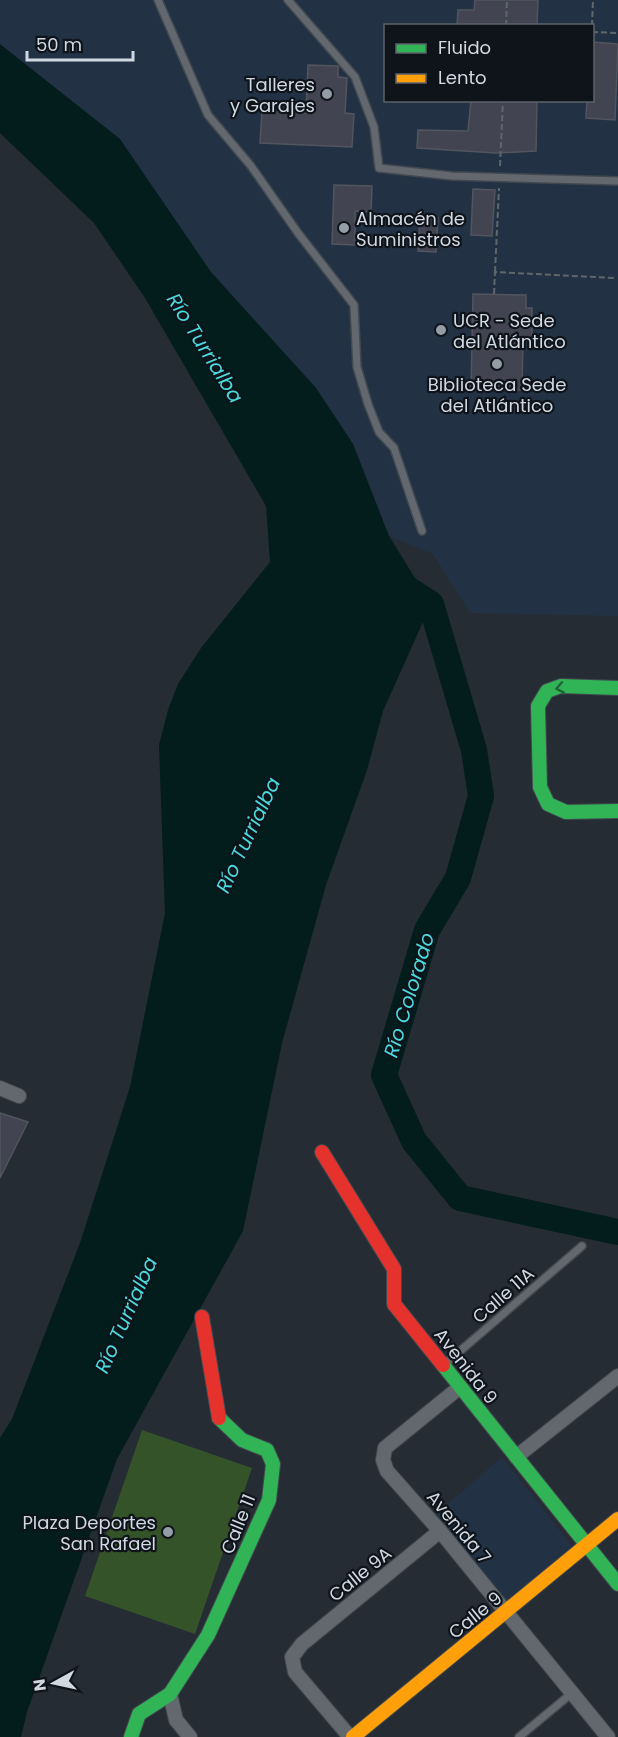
<svg xmlns="http://www.w3.org/2000/svg" width="618" height="1737" viewBox="0 0 618 1737" font-family="Poppins,sans-serif">
<rect width="100%" height="100%" fill="#252c34"/>
<g fill="#223244" fill-rule="evenodd">
<path d="M0 0H618V616L470 613 433 554 389 536 353 444 316 388 0 45ZM386 26H592V100H386Z"/>
<path d="M502 1457 572 1546 505 1604 435 1515Z"/>
</g>
<path fill="#355329" d="M142 1430 252 1468 195 1634 85 1596Z"/>
<path fill="#031c1c" d="M0 44 120 139 211 272 316 388 353 444 389 536 431 604 383 711 367 770 326 885 282 1043 243 1231 117 1459 27 1712 21 1737H0V1438L12 1419 80 1243 130 1087 165 913 159 745 168 710 178 684 201 648 270 562 266 506 145 298 94 223 0 133Z"/>
<g fill="none" stroke-linecap="round" stroke-linejoin="round">
<path stroke="#031c1c" stroke-width="26" d="M403 586 431 604 474 750 481 796 458 878 427 930 384 1075 414 1141 460 1198 618 1232"/>
</g>
<g fill="#424452" stroke="#52555d" stroke-width="1.5">
<path d="M475 0H538L537 26H457L458 10H474Z"/>
<path d="M592 42 618 44 615 120 586 118 587 100H592Z"/>
<path d="M308 65 338 66V77L347 78 345 113 354 114 352 147 260 143 262 111 306 113Z"/>
<path d="M471 100H537L536 151 496 153 417 148 418 130 468 131Z"/>
<path d="M334 185 372 186 371 212 355 211V245L332 244Z"/>
<path d="M473 189 495 190 492 236 471 235Z"/>
<path d="M420 217 438 218 436 252 418 251Z"/>
<path d="M473 294 526 295V308H532V339H523L522 390 471 389Z"/>
<path d="M0 1113 28 1122 0 1178Z"/>
</g>
<g fill="none" stroke-linecap="round" stroke-linejoin="round">
<g stroke="#41484f" stroke-width="10">
<g id="lane">
<path d="M158 0 208 115 251 166 298 233 354 305 357 367 368 404 379 432 394 448 422 531"/>
<path d="M288 0 355 77 374 127 379 168 452 176 618 181"/>
<path d="M445 1364 582 1246"/>
<path d="M519 1737 572 1693"/>
</g>
</g>
<g stroke="#41484f" stroke-width="16">
<g id="street">
<path d="M0 1088 19 1096"/>
<path d="M460 1387 385 1448 383 1460 387 1471 440 1531 608 1737"/>
<path d="M516 1457 618 1376"/>
<path d="M170 1694 176 1720 190 1737"/>
<path d="M350 1737 295 1672 292 1657 302 1644 440 1531"/>
</g>
</g>
<g stroke="#41484f" stroke-width="16">
<g id="fast">
<path d="M618 688 561 686 547 691 538 706 540 787 548 804 566 812 618 811"/>
<path d="M443 1365 618 1584"/>
<path d="M131 1737 139 1714 170 1694 208 1635 269 1500 273 1464 267 1450 242 1440 219 1418"/>
</g>
</g>
<g stroke="#41484f" stroke-width="16">
<path id="slow" d="M353 1737 618 1519"/>
</g>
<g stroke="#41484f" stroke-width="16">
<g id="jam">
<path d="M322 1152 394 1269V1304L443 1365"/>
<path d="M202 1317 219 1418"/>
</g>
</g>
<g stroke="#60666b" stroke-width="2" stroke-dasharray="6 3" stroke-linecap="butt">
<path d="M506 26 507 0"/>
<path d="M592 26 593 0"/>
<path d="M592 32 618 33"/>
<path d="M500 166 503 100"/>
<path d="M495 272 499 188"/>
<path d="M494 294 495 272 614 278"/>
</g>
<use href="#lane" stroke="#63686f" stroke-width="7"/>
<use href="#street" stroke="#63686f" stroke-width="14"/>
<use href="#fast" stroke="#30b455" stroke-width="14"/>
<use href="#slow" stroke="#ff9f0a" stroke-width="14"/>
<use href="#jam" stroke="#e5322d" stroke-width="14"/>
</g>
<defs><path id="oneway-chevron" d="M-2-3.5L2.5 0L-2 3.5" fill="none" stroke-width="1.6" stroke-linecap="round" stroke-linejoin="round" transform="scale(1.5)"/></defs>
<use stroke="#1f6438" href="#oneway-chevron" transform="translate(560 688) rotate(169)"/>
<g fill="#949ca5" stroke="#0e141a" stroke-width="2">
<circle cx="327" cy="94" r="6"/>
<circle cx="344" cy="228" r="6"/>
<circle cx="441" cy="330" r="6"/>
<circle cx="497" cy="364" r="6"/>
<circle cx="168" cy="1532" r="6"/>
</g>
<g text-anchor="middle" dominant-baseline="central" stroke-width="4.5" stroke-linejoin="round" paint-order="stroke">
<g font-size="18" fill="#d0d8e2" stroke="#0e141a" text-anchor="end">
<text x="315" y="84">Talleres<tspan x="315" dy="21">y Garajes</tspan></text>
<text x="356" y="218" text-anchor="start">Almacén de<tspan x="356" dy="21">Suministros</tspan></text>
<text x="453" y="320" text-anchor="start">UCR - Sede<tspan x="453" dy="21">del Atlántico</tspan></text>
<text x="497" y="384" text-anchor="middle">Biblioteca Sede<tspan x="497" dy="21">del Atlántico</tspan></text>
<text x="156" y="1522">Plaza Deportes<tspan x="156" dy="21">San Rafael</tspan></text>
</g>
<g font-size="18" fill="#d0d8e2" stroke="#0e141a">
<text transform="translate(503 1295) rotate(-41)">Calle 11A</text>
<text transform="translate(466 1366) rotate(52)">Avenida 9</text>
<text transform="translate(238 1524) rotate(-68)">Calle 11</text>
<text transform="translate(459 1527) rotate(50)">Avenida 7</text>
<text transform="translate(360 1574) rotate(-39)">Calle 9A</text>
<text transform="translate(475 1615) rotate(-39)">Calle 9</text>
</g>
<g font-size="20" font-style="italic" fill="#4adade" stroke="#0e141a">
<text transform="translate(205 348) rotate(58)">Río Turrialba</text>
<text transform="translate(248 835) rotate(-65)">Río Turrialba</text>
<text transform="translate(409 995) rotate(-73)">Río Colorado</text>
<text transform="translate(126 1315) rotate(-66)">Río Turrialba</text>
</g>
</g>
<rect x="384" y="24" width="210" height="78" fill="#0e141a" stroke="#5c626a" stroke-width="1.5"/>
<rect x="396" y="44" width="30" height="9" fill="#30b455" stroke="#5c626a" stroke-width="1.5"/>
<text x="438" y="54" font-size="18" fill="#d0d8e2">Fluido</text>
<rect x="396" y="74" width="30" height="9" fill="#ff9f0a" stroke="#5c626a" stroke-width="1.5"/>
<text x="438" y="84" font-size="18" fill="#d0d8e2">Lento</text>
<g transform="translate(54 1683) rotate(262)" stroke="#0e141a" stroke-width="4.5" paint-order="stroke">
<path d="M0-4.5L10 22L0 15L-10 22Z" fill="#d0d8e2"/>
<text y="-9" font-size="16" font-weight="bold" text-anchor="middle" fill="#d0d8e2">N</text>
</g>
<path d="M27 51v9h106v-9" fill="none" stroke="#d0d8e2" stroke-width="3"/>
<text x="36" y="51" font-size="18" fill="#d0d8e2" stroke="#0e141a" stroke-width="4.5" paint-order="stroke">50 m</text>
</svg>
